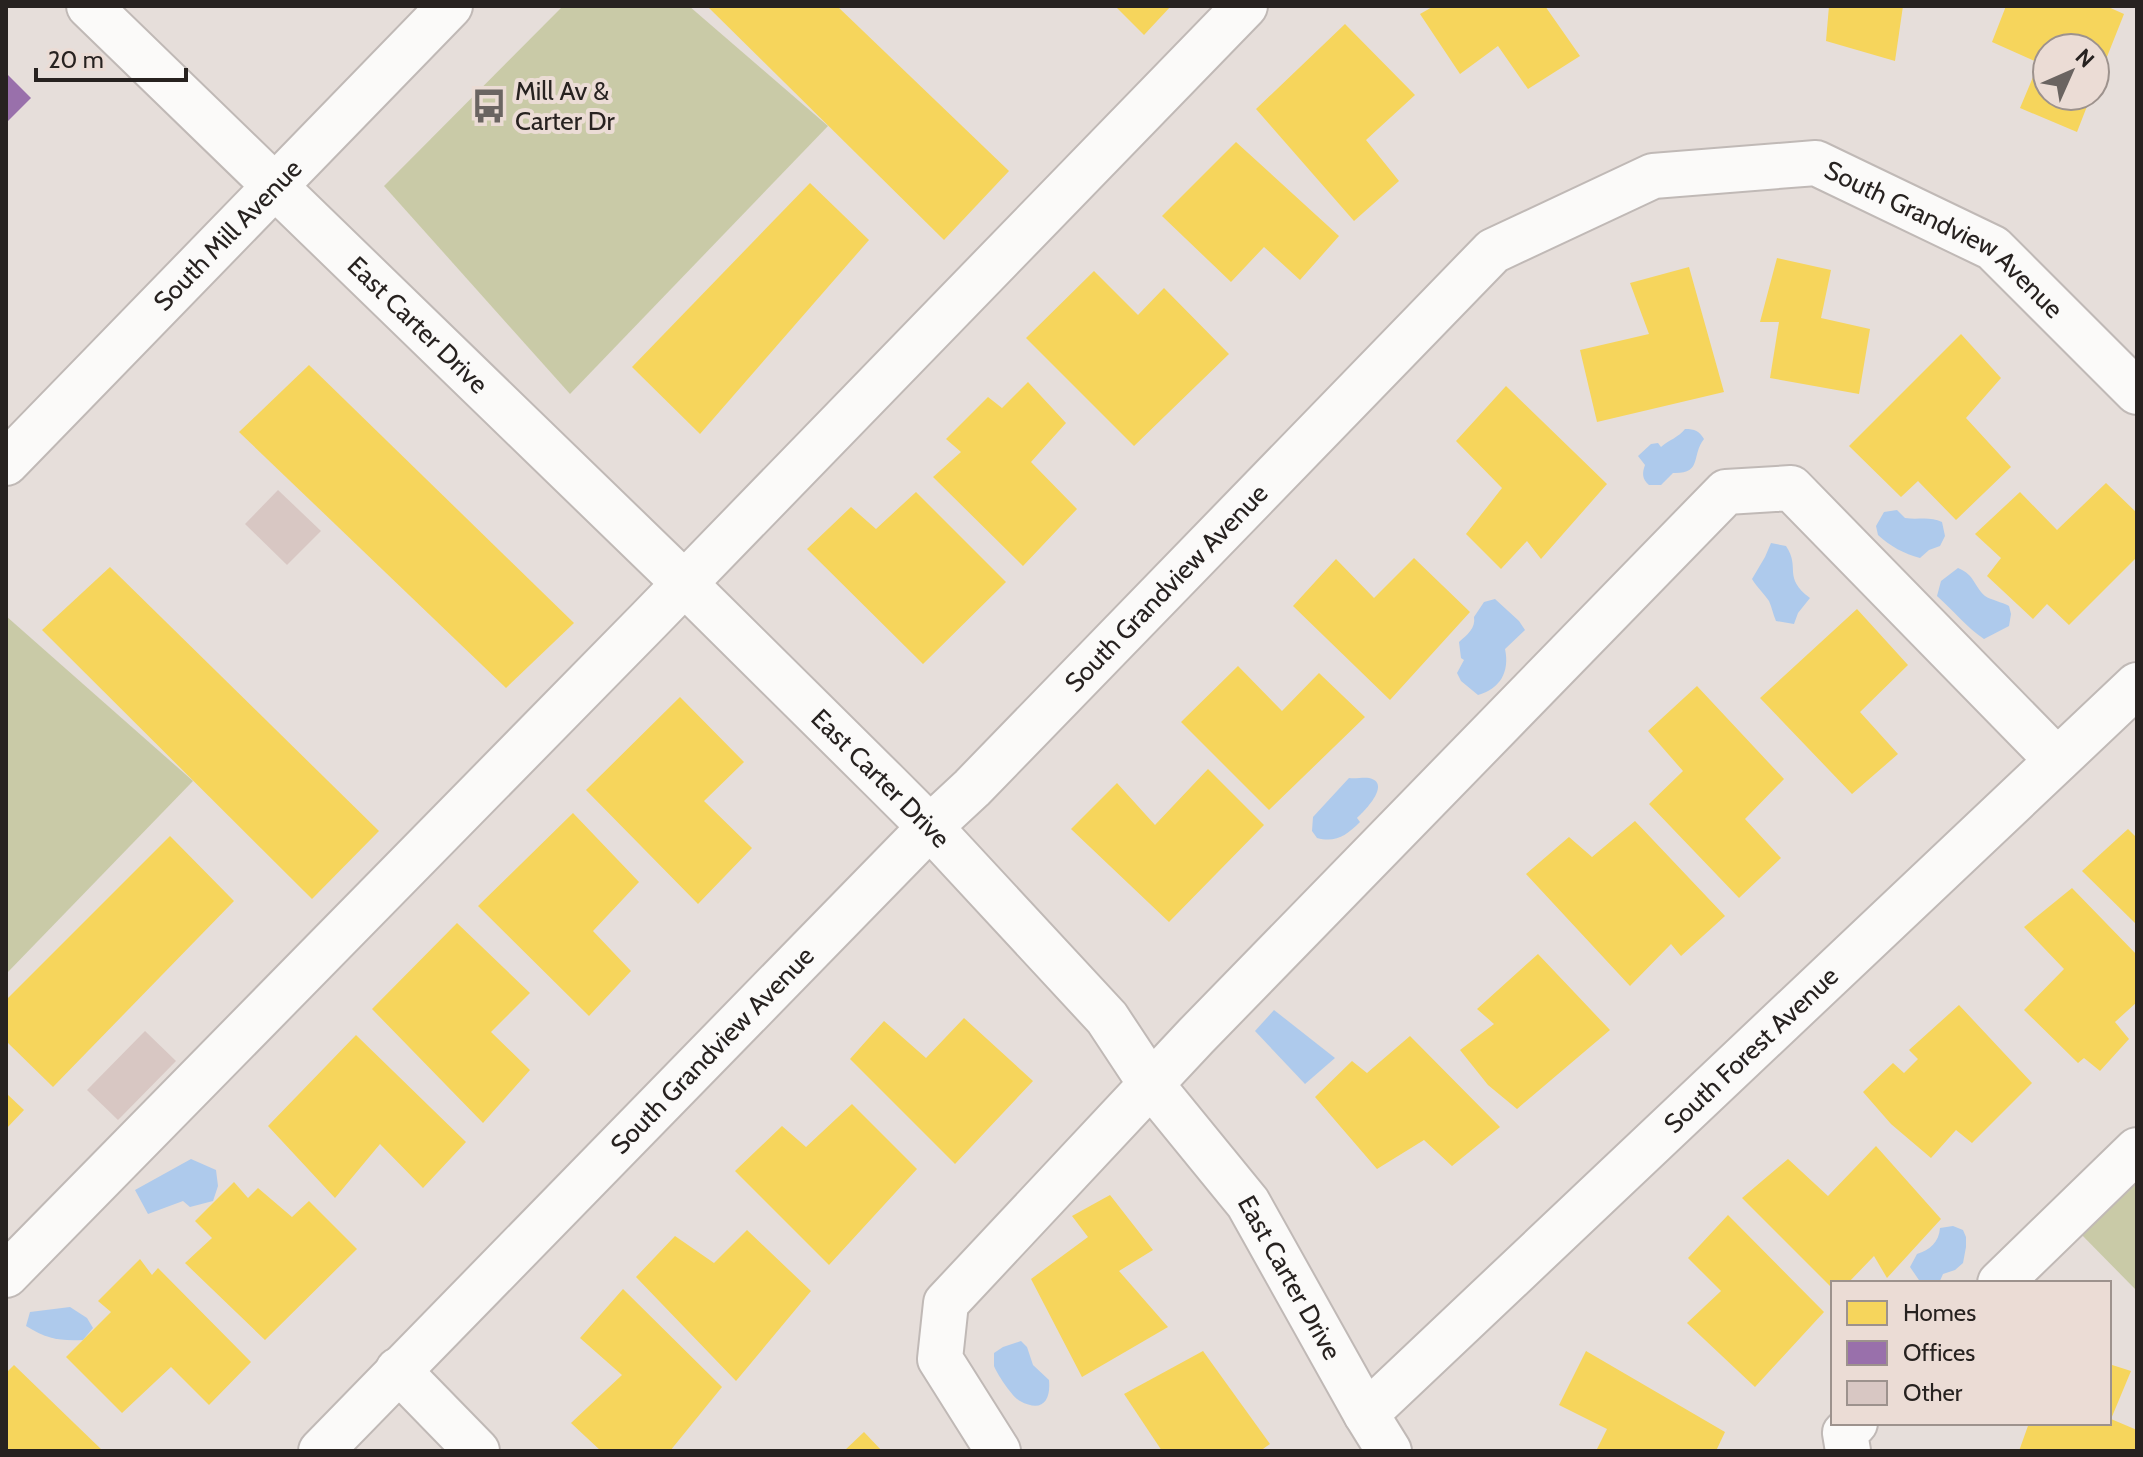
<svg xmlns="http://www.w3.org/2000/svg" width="2143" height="1457" viewBox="0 0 2143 1457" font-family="Cabin,sans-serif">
<rect width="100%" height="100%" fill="#e6deda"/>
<g fill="#c9caa7">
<path d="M563 6H689L828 126 570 394 384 186Z"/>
<path d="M6 616 193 781 6 974Z"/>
<path d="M2137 1171V1291L2076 1229Z"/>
</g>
<g fill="#aecaec">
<path d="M1685 429C1695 429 1699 431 1704 439 1691 455 1703 474 1673 473L1661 485H1649C1642 479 1642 473 1645 465L1638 456 1651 444 1658 443 1661 447C1669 440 1679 437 1685 429Z"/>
<path d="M1897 510 1905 518C1919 520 1930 516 1942 522L1945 536 1940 546 1929 550 1920 558C1904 554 1890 546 1878 535L1876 526 1884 512Z"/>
<path d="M1771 543 1786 546C1801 568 1782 577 1810 598L1798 613 1794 624 1776 621C1773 614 1772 608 1769 601 1766 596 1756 586 1752 579L1765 557Z"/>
<path d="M1958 568C1976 576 1973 585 1985 596 1991 600 2002 602 2009 606L2011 614 2009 626 1984 639C1966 627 1953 610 1937 596L1941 581Z"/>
<path d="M1495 599 1519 621 1525 630 1505 649C1510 672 1500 689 1478 695L1461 681 1457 673 1464 660 1461 658 1459 642C1467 635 1476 628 1474 617L1484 602Z"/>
<path d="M1349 778C1356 779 1363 777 1369 778 1392 783 1365 811 1357 818L1360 822C1347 835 1336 843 1317 838L1312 831 1313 817Z"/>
<path d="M1274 1010 1335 1058 1305 1084 1255 1031Z"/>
<path d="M191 1159 216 1170 218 1186 213 1201 190 1207 183 1201 148 1214 135 1190Z"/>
<path d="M1953 1226 1963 1230 1966 1237V1247L1963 1263 1955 1270 1943 1274 1939 1283H1921L1910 1267 1917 1254C1930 1250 1939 1242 1940 1228Z"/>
<path d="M70 1307 87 1318 93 1328 83 1340C59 1341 47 1339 26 1326L30 1312Z"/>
<path d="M1021 1341 1027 1347 1033 1365 1049 1380C1051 1401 1042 1413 1020 1401 1013 1398 997 1374 994 1366 994 1365 994 1354 994 1353L1003 1347Z"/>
</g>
<g fill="#f6d55c">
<path d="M707 6H837L1009 171 944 240Z"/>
<path d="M1115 6H1171L1144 35Z"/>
<path d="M1434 6H1545L1580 56 1528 89 1498 46 1460 74 1420 14Z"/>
<path d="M1829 6H1903L1895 61 1826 41Z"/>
<path d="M2006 6H2106L2124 14 2095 87V48H2047V96H2091L2077 132 2020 108 2039 63 1992 42Z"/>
<path d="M1345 24 1415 95 1366 140 1399 181 1354 221 1256 109Z"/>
<path d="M1236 142 1339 236 1300 280 1264 247 1231 282 1162 216Z"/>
<path d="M810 183 869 240 700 434 632 367Z"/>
<path d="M1777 258 1831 270 1821 318 1870 329 1859 394 1770 378 1779 322H1760Z"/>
<path d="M1689 267 1724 392 1597 422 1580 350 1649 334 1630 283Z"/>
<path d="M1094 271 1138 315 1164 288 1229 354 1134 446 1026 338Z"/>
<path d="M1961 334 2001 378 1966 418 2011 467 1956 520 1918 481 1901 497 1849 446Z"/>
<path d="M309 365 574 623 506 688 239 432Z"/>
<path d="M1028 382 1066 423 1031 462 1077 509 1023 566 933 477 961 452 946 439 988 397 1002 408Z"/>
<path d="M1506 386 1607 484 1541 559 1527 541 1501 569 1466 534 1502 488 1456 441Z"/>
<path d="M2106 483 2137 513V557L2069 625 2047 604 2033 619 1987 576 2001 558 1975 534 2020 492 2057 530Z"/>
<path d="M916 492 1006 582 923 664 807 549 851 507 876 529Z"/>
<path d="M1414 558 1470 612 1390 700 1293 606 1336 559 1374 598Z"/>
<path d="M110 567 379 831 312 899 42 630Z"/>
<path d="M1857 609 1908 665 1860 712 1898 754 1852 794 1760 698Z"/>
<path d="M1238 666 1282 711 1319 673 1365 717 1269 810 1181 722Z"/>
<path d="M1697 686 1784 779 1745 819 1781 858 1739 898 1649 804 1683 771 1648 731Z"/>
<path d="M680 697 744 762 704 801 752 848 698 904 586 790Z"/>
<path d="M1208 769 1264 825 1169 922 1071 829 1117 783 1155 825Z"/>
<path d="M573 813 639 882 593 931 631 971 589 1016 478 906Z"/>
<path d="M1635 821 1725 916 1681 956 1671 944 1630 986 1526 874 1569 837 1592 857Z"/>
<path d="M2128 829 2137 838V925L2082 871Z"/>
<path d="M170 836 234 901 53 1087 6 1041V1000Z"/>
<path d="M2072 888 2137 955V1002L2115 1022 2129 1039 2100 1071 2084 1058 2078 1063 2024 1010 2064 969 2024 927Z"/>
<path d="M457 923 530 993 491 1032 530 1070 483 1123 372 1009Z"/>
<path d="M1538 954 1610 1030 1517 1109 1488 1085 1460 1050 1494 1024 1477 1009Z"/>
<path d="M1959 1005 2032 1083 1972 1143 1956 1130 1931 1158 1891 1124 1863 1092 1893 1063 1904 1073 1918 1059 1909 1050Z"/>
<path d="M964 1018 1033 1081 955 1164 850 1059 884 1021 926 1058Z"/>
<path d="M356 1035 466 1142 423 1188 380 1144 335 1198 268 1126Z"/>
<path d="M1410 1036 1500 1127 1452 1166 1424 1140 1377 1169 1315 1097 1352 1061 1367 1073Z"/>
<path d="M6 1093 24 1110 6 1129Z"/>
<path d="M852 1104 917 1169 829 1265 735 1171 782 1126 806 1147Z"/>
<path d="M1876 1146 1941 1219 1887 1278 1874 1256 1848 1283H1833V1289L1742 1198 1788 1159 1828 1196Z"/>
<path d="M234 1182 248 1198 258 1188 292 1217 309 1201 357 1249 265 1340 185 1263 212 1238 195 1221Z"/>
<path d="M1110 1195 1153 1250 1119 1271 1168 1327 1082 1377 1031 1279 1088 1237 1072 1216Z"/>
<path d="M1728 1215 1824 1312 1755 1387 1687 1323 1721 1291 1688 1258Z"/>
<path d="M747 1230 811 1291 736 1381 636 1277 675 1236 714 1263Z"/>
<path d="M140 1259 152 1275 158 1268 251 1362 209 1405 171 1367 122 1413 66 1357 111 1312 98 1301Z"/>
<path d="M623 1289 722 1387 670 1451H601L571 1423 622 1375 580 1338Z"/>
<path d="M1203 1351 1270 1444 1260 1451H1162L1124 1394Z"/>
<path d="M1586 1351 1725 1432 1716 1451H1596L1607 1429 1559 1405Z"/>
<path d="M2109 1364 2131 1371 2111 1419 2137 1430V1451H2019L2029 1423H2109Z"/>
<path d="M14 1365 103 1451H6V1373Z"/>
<path d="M864 1432 882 1451H844Z"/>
</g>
<path fill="#9970ab" d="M6 73 31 98 6 123Z"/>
<g fill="#d8c7c3">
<path d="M278 490 321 531 287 565 245 524Z"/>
<path d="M145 1031 176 1061 118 1120 87 1090Z"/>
</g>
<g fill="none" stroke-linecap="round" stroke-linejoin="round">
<g stroke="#c0b9b6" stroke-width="48">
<g id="minor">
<path id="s1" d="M89 6 685 584 887 784 930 827 1107 1018 1150 1083 1248 1203 1366 1414 1389 1451"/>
<path d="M6 1275 649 620 1245 6"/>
<path d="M2000 1283 2137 1150"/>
<path d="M398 1370 477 1451"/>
<path id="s2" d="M1366 1414 2137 685"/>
<path id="s3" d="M321 1451 930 827 972 788 1493 251 1653 176 1816 163 1993 248 2137 392"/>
<path d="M998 1451 940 1359 946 1303 1196 1036 1726 492 1791 488 2057 760"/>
<path d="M1848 1451 1845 1433 1855 1423"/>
</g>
</g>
<g stroke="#c0b9b6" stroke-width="48">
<g id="major">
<path id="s4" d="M6 463 450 6"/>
</g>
</g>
<use href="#minor" stroke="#fbfaf9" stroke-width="44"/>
<use href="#major" stroke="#fbfaf9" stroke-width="44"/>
</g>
<defs>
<g id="bus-bare" transform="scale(2.76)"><path d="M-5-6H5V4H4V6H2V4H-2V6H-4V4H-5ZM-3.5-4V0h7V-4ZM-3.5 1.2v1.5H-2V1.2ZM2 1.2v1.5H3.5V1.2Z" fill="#6a6461" stroke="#ebdcd5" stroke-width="2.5" paint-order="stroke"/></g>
</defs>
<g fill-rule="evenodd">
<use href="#bus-bare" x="489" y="106"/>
</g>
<g text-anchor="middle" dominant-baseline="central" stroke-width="8" stroke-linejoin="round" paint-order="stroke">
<g font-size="26" fill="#272220" stroke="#ebdcd5" text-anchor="start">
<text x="515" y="91">Mill Av &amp;<tspan x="515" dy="30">Carter Dr</tspan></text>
</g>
<g font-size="26" fill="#272220" stroke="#ebdcd5">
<text stroke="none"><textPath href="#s4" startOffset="318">South Mill Avenue</textPath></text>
<text stroke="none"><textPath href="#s3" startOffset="2168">South Grandview Avenue</textPath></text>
<text stroke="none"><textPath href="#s1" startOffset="458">East Carter Drive</textPath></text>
<text stroke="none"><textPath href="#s3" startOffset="1208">South Grandview Avenue</textPath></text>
<text stroke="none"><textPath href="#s1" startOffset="1106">East Carter Drive</textPath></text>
<text stroke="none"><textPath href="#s3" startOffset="560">South Grandview Avenue</textPath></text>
<text stroke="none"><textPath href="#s2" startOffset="530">South Forest Avenue</textPath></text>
<text stroke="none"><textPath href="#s1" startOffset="1754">East Carter Drive</textPath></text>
</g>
</g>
<rect width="2143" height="1457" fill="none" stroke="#272220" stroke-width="16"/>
<rect x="1831" y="1281" width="280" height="144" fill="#ebdcd5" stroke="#9d928d" stroke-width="2"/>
<rect x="1847" y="1301" width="40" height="24" fill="#f6d55c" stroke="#9d928d" stroke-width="2"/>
<text x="1903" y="1321" font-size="24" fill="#272220">Homes</text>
<rect x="1847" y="1341" width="40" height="24" fill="#9970ab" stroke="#9d928d" stroke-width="2"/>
<text x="1903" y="1361" font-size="24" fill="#272220">Offices</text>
<rect x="1847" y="1381" width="40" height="24" fill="#d8c7c3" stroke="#9d928d" stroke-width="2"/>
<text x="1903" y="1401" font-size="24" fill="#272220">Other</text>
<g transform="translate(2071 72) rotate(45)"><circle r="38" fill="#ebdcd5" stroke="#9d928d" stroke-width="2"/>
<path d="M0-6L14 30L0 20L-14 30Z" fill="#6a6461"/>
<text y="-12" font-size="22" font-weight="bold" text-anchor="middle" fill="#272220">N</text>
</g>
<path d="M36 68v12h150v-12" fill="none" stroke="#272220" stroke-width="4"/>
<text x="48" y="68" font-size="24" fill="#272220" stroke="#ebdcd5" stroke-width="6" paint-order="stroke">20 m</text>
</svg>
